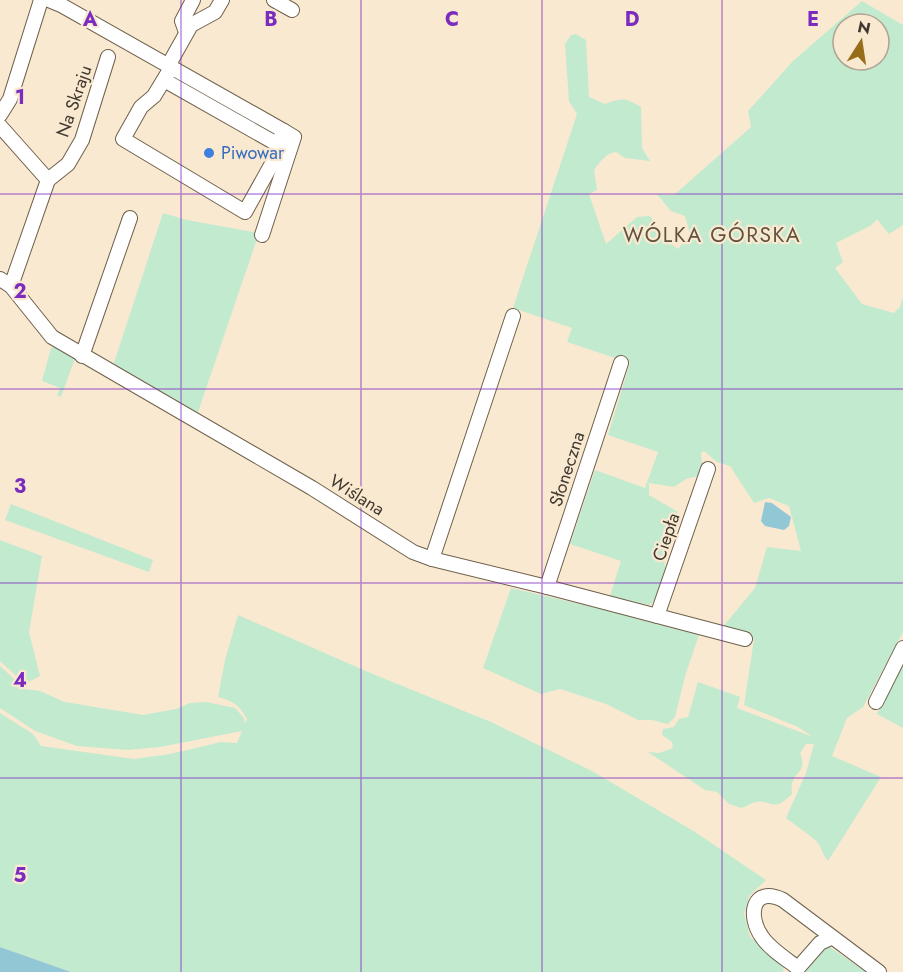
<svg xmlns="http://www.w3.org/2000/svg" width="903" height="972" viewBox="0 0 903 972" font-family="Jost,sans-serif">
<rect width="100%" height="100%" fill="#fae9d1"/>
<g fill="#c2eacf" fill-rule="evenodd">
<path d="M862 1 903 25V225L889 234 877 219 870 226 836 243 843 262 835 268 862 304 894 313 900 307 903 297V632L863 707 847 718 832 756 881 777 828 861C822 855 822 846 815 840 806 832 795 825 786 818L806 773 814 744H806L800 753C807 771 797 769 792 783 791 786 792 790 792 794 772 814 773 799 756 802 751 803 746 807 741 808L729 804 717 792 705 790 648 752 659 753 673 748 672 742 662 735 663 729 674 727 679 719 688 717 698 682 740 697 737 708 813 737 798 727 744 705 754 639 722 628 755 588 767 547 801 551 789 506 769 498 754 503 730 466 717 462 704 451 701 453 702 464 698 476 686 479 674 487 649 483V495L678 512C673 527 670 543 665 558 663 563 666 567 666 572 666 582 657 601 649 605L610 596 621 561 570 544 595 470 645 488 658 452 608 435 630 363 567 342 572 328 513 308 577 114 569 101 565 44 571 35 576 34 586 40 589 97 605 104C623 97 626 98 641 107L642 148 650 161 625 158 616 152C606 153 600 162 594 170L597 190 589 194 606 244 637 217 650 216 666 240 678 249 690 234 685 216 671 211 657 194 674 195 751 127 748 111 793 61ZM843 24H879V60H843Z"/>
<path d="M163 213 187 220 259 233 196 418 112 369Z"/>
<path d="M58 345 79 358 74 361 61 397 57 395 60 388 42 381 51 348Z"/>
<path d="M11 504 153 560 149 572 5 520Z"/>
<path d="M0 540 42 556 29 632 40 676 25 684 0 661Z"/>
<path d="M511 588 605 610 699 635 686 673 675 717 668 724 652 720H638L606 704 560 689 541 694 483 668Z"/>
<path d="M238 615 368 672 491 722 592 771 695 832 766 880 749 896 744 914 750 937 784 966 783 972H71L0 947V713L33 734 41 746 134 759 170 754 221 742 237 743 242 731 160 747 128 750 77 746 35 731 0 708V666L25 689 40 691 65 702 143 715 176 709 190 703 206 702 235 708 244 718 245 724 247 719C240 706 232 700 218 697L225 660Z"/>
<path d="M903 662V728L877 714Z"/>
<path d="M827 945 866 972H805Z"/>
</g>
<g fill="#92c7d5">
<path d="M765 502 772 503 791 517 789 526 784 530 765 526 761 521Z"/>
<path d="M0 947 71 972H0Z"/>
</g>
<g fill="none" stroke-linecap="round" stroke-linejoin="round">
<g stroke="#6e604b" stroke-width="16">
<g id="minor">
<path d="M49 0 61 5 284 131 277 144 279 151 245 212 123 139 141 107 154 96 171 68"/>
<path d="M274 0 292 10"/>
<path d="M186 32 182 21 193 0"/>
<path d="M168 66 191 25 215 12 222 0"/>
<path d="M164 80 277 144"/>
<path d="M0 115 10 99 41 0"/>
<path d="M0 126 48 180"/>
<path d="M262 235 294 137 284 131"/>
<path d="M0 279 11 286 52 337 312 488 413 552 432 559 547 587 745 639"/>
<path d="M11 286 48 180 68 164 82 140 108 57"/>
<path d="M82 356 130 218"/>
<path d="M432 559 513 316"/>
<path d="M547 587 621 363"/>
<path d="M657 616 708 469"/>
<path d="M876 702 903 648"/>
<path d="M831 938 820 943 798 968C786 959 770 949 762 937 747 916 752 885 783 900L879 972"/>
</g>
</g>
<use href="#minor" stroke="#fff" stroke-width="14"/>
</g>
<path fill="none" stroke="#7b2cbf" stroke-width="1.5" stroke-opacity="0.55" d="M181 0V972M361 0V972M542 0V972M722 0V972M0 194H903M0 389H903M0 583H903M0 778H903"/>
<circle fill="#3f7fe0" stroke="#fae9d1" stroke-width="2" cx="209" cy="153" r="6"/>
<g text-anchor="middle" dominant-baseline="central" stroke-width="4.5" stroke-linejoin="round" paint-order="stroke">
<g font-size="18" fill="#403930" stroke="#fae9d1">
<text transform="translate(74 101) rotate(-71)">Na Skraju</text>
<text transform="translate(567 469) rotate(-72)">Słoneczna</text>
<text transform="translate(357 495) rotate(32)">Wiślana</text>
<text transform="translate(666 537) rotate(-71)">Ciepła</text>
</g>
<g font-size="18" fill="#366cbe" stroke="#fae9d1" text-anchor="start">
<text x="221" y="153">Piwowar</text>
</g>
<g font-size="21" letter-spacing="1.5" fill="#62533f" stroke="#fae9d1">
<text x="712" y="235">WÓLKA GÓRSKA</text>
</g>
</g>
<g font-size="20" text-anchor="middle" font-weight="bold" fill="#7b2cbf" stroke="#fae9d1" stroke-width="4.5" stroke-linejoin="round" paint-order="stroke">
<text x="90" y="26">A</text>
<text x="271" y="26">B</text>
<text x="452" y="26">C</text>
<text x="632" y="26">D</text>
<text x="813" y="26">E</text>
<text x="20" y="104">1</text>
<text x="20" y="298">2</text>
<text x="20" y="493">3</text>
<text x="20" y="687">4</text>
<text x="20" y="882">5</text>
</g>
<g transform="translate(861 42) rotate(12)"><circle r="28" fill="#fae9d1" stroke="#b0a391" stroke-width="1.5"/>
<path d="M0-4.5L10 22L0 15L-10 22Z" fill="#966e19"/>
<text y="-9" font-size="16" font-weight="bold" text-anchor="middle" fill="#403930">N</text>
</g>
</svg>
